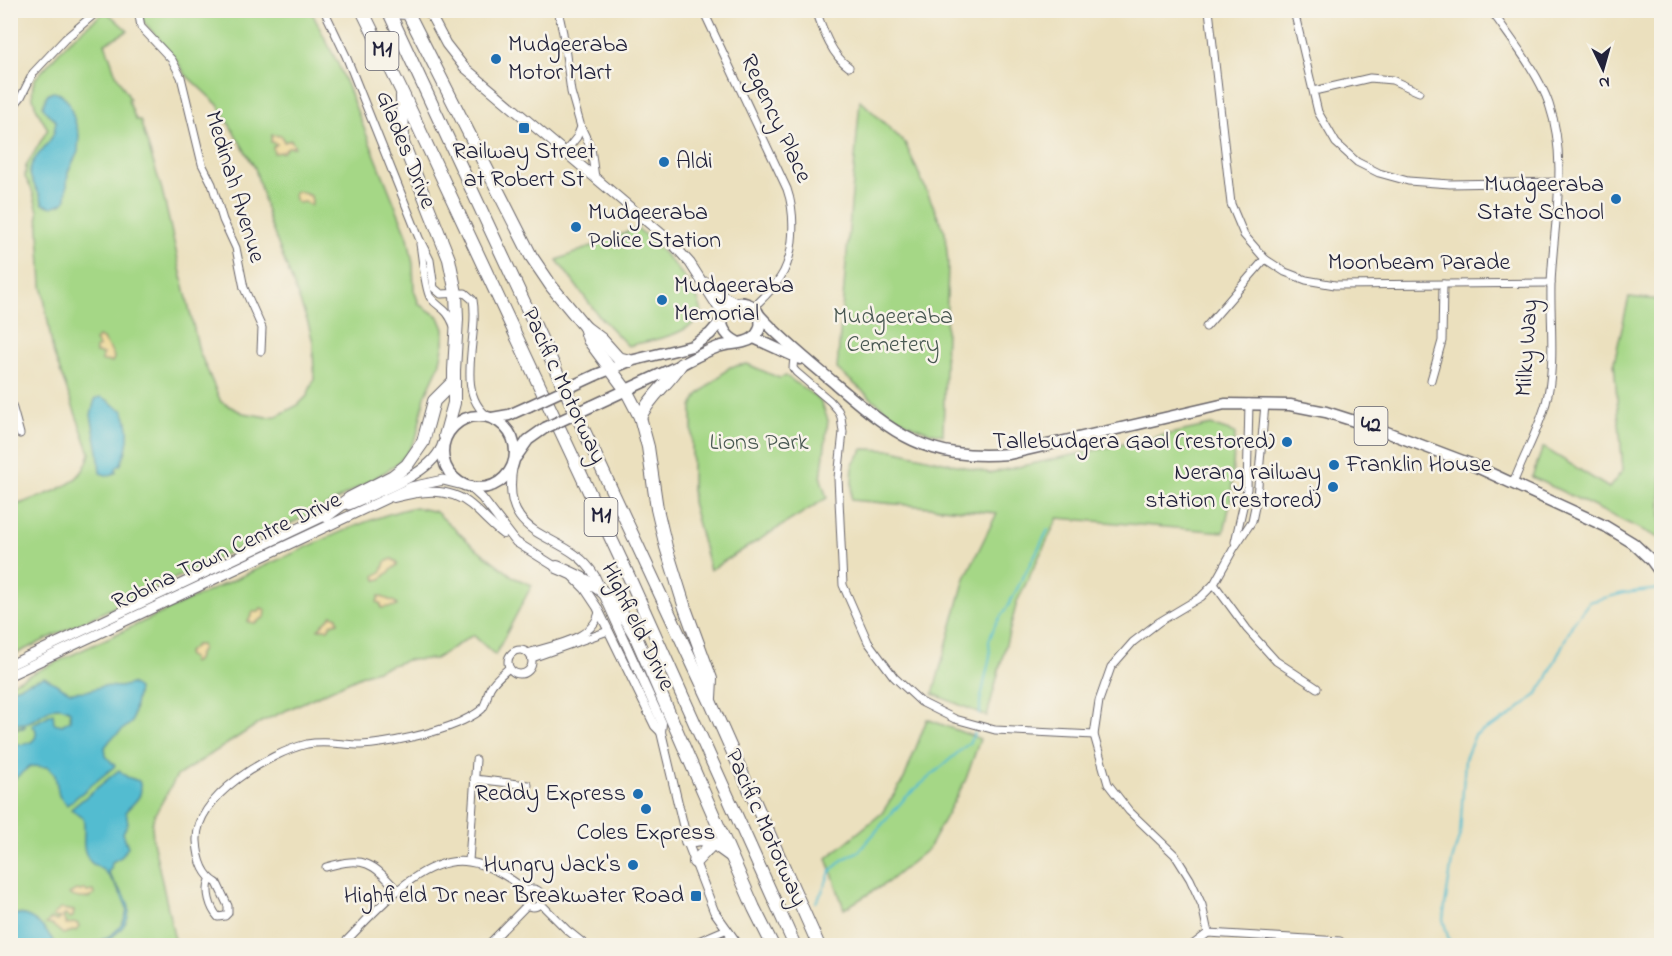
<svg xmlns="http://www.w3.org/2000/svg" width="1672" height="956" viewBox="0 0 1672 956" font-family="'Indie Flower',sans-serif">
<rect width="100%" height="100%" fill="#f7f3e8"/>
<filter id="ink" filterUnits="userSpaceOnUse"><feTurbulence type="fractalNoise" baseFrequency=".0167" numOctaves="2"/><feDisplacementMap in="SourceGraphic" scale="12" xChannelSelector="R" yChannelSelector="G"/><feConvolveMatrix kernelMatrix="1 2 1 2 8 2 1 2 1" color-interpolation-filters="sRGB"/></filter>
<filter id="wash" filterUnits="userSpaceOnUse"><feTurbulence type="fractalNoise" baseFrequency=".008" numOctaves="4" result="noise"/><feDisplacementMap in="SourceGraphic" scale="24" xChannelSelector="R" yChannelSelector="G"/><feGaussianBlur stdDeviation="1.35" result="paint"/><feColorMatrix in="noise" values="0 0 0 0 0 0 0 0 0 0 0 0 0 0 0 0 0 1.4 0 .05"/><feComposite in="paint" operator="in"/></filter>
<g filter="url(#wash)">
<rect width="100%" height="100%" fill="#ebe0be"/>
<g fill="#a5d786" stroke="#647c60" stroke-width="1.5">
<path d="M106 11 128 31 105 43 115 72 130 99 128 100 136 120H140L162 190 199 351 221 402 243 413 267 417 277 416 298 405 307 396 314 379 313 342 308 323 270 223 255 168 218 105 185 74 175 58 143 21 142 11H311L338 64 408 237 413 264 414 290 419 304 439 317 444 329V343L439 366 425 396 417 435 408 452 400 461 385 472 321 509 11 656V507C29 500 68 490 80 474 86 468 88 461 90 453L53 352 42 285 38 211 32 190 25 177 26 166 48 129C39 115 27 96 35 79L72 38Z"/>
<path d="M860 100 905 143 945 232 948 263 943 435C897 427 872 398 837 369Z"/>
<path d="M637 228C658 246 700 287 702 315 684 337 655 339 628 346L598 315 557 260Z"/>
<path d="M1629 297 1661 300V539L1532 477 1543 447 1609 488 1623 470 1614 362Z"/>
<path d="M747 364 779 378 786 376 820 400 828 420 821 479 827 498 710 570 692 502V407L698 395 730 367Z"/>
<path d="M1211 425 1235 433 1231 499 1224 532 1058 518 1017 602 987 716 933 694 965 578 997 513 851 500 853 464 863 449 893 450 990 473Z"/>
<path d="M415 507 436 512 472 545 515 578 532 585 495 655 473 635 435 659 407 660 365 674 261 722 177 776 154 816 152 824 153 841 176 945H11L10 684C97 643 184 602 271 563 318 543 365 518 415 507Z"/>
<path d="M927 719 980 739 966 779 928 849 888 882 844 909 827 858 882 813 904 779Z"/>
</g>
<g fill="#eeda9e" stroke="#887e6c" stroke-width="1.5">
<path d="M272 135 282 136 284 142 291 140 295 147H288L283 152 274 153 273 147 277 144 271 142Z"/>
<path d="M298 191 311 196 312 202 311 205 304 202 298 203 295 200 294 193Z"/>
<path d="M98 337 103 339C106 347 113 350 114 358L112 362 102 361 103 354 96 353V348L99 347 95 341Z"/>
<path d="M392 559 397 562V565L381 579 376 580 375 576 382 571 385 562Z"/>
<path d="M379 596 395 602 397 606 381 608V604L377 602Z"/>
<path d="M261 608 266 610 265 617 255 623 248 622 253 612H259Z"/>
<path d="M332 615 337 617 338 622 331 624 328 629H318Z"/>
<path d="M196 645H201L202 648 196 661 192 663V658L188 656 187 653Z"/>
<path d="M84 889 87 892 93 891 94 895C88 900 75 899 69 894L76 890 81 891Z"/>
<path d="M61 909 74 911 73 917 70 918 65 915 63 917 66 924 77 923 79 927 77 930 63 934 52 925 46 924 51 919 57 921 60 918 54 917 53 915Z"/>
</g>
<g fill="#53bcd0" stroke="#3a6f86" stroke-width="1.5">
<path d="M53 92 61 94 69 103 79 134 78 152 68 172 66 199 63 203 52 207 43 204C41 194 31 182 30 174 28 160 48 147 53 135 55 131 55 125 56 121L46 112 43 106 47 95Z"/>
<path d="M100 397C109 398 113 408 123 410 129 423 130 436 126 450 125 455 122 459 121 464L116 468V472L109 476 100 473 98 451 91 415 95 399Z"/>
<path d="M44 677 70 692 87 691 103 686 120 687 131 684 138 689 132 722 111 739 105 747 106 756 115 766 67 805 59 796 55 775 48 767 30 766 11 782V728L26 726 23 728 15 729 12 733 14 743C25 747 40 742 35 728L32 726 33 724 53 713 54 723 62 725 70 720V711C53 700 47 714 31 721 25 724 17 724 11 724V689Z"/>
<path d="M119 770 127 777 139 781C145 796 135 801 126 811L128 823 123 833 128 847 121 857 112 862 111 869 108 871C112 884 124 891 128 903 135 925 106 946 87 945 106 940 125 930 127 909 124 897 113 880 104 871 100 867 93 866 89 860 79 846 87 833 83 818L71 809Z"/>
<path d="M19 914C35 916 44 928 53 940V945H11V915Z"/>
</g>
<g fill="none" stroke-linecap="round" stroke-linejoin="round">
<g stroke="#53bcd0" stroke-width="2">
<path d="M980 714V702L990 656 989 641 995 625 1008 606 1048 530"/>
<path d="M816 902 823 890 830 872 842 860 859 851 905 798 969 743 975 733"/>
<path d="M757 946 760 938"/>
<path d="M1452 946 1448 937 1443 919 1452 861 1460 834 1465 759 1475 735 1509 717 1536 695 1546 680 1572 625 1589 602 1624 593 1660 589"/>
<path d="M1647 946 1662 942"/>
</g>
</g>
</g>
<g filter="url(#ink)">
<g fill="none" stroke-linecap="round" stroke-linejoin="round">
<g stroke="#686469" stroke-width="9">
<g id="minor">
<path d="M138 10 141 27 172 60 181 77 202 164 212 184 223 220 236 248 244 288 262 328 261 351"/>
<path d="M324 10 346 56 419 238 430 260 434 288 441 294 465 293 473 300C480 336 453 392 489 417"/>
<path d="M558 10 563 33 571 92 581 127 591 148 595 178"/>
<path d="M703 10 787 189C796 215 795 256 780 278 773 289 763 298 754 307"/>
<path d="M816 10C823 30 831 55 849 67"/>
<path d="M1209 10 1231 204 1244 235 1265 259 1285 272 1306 280 1335 285 1551 283"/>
<path d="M1295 10V15L1318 112 1336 143 1357 162 1379 173 1408 181 1450 184 1559 182"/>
<path d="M1491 10C1510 38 1538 72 1549 104 1569 163 1553 224 1551 285 1550 323 1556 366 1546 403 1538 431 1523 457 1513 484"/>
<path d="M1314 91 1370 78 1392 80 1419 92"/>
<path d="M10 110 21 97 33 73 65 39 99 10"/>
<path d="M565 152 577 137 581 127"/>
<path d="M420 244C422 255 425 289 430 297 440 310 446 306 454 326"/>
<path d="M1206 327 1265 259"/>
<path d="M794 357 793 368 796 372 830 401 838 410 841 417 843 432 838 478 843 585 868 642 894 677 921 702 955 719 995 730 1094 735"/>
<path d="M1431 380 1442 341 1443 284"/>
<path d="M10 398 20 434"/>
<path d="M1235 542 1247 489 1249 403"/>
<path d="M1214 584 1247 629 1276 661 1317 688"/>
<circle cx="520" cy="662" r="12"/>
<path d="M528 653C551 645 595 640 599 611"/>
<path d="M532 658 608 631"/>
<path d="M474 779 528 785"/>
<path d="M469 861 476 760"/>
<path d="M326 867C365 856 372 862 398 891"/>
<path d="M210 880C205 891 210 908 218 917L225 916 228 913V906L217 883C202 875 198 858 197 841 195 796 270 753 307 744 326 740 342 745 361 745 387 744 435 733 458 723 466 719 476 715 482 709 487 703 487 694 490 688 494 680 502 674 509 668"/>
<circle cx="533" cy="898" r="9"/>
<path d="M540 903 567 930 587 946"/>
<path d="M1208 933 1202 905 1190 879 1175 855 1129 811 1108 784 1094 735 1099 701 1111 667 1133 642 1159 622 1201 597 1214 584 1234 548 1252 521 1257 497 1265 404"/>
<path d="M341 946C373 915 420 854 469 862 491 865 510 878 527 891"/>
<path d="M487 946 527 905"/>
<path d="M687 946 727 929"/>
<path d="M710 946 732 937"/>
<path d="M1191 946 1208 933 1340 941"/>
</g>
</g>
<g stroke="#686469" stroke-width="10">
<g id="tertiary">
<path d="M513 465C498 546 567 528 595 576L662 723 661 732 687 841 714 911 739 946"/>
<path d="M470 487 482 498 516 542 559 569"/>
<path d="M394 498C420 491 448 486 471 505 482 514 491 525 503 534"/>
<path d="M573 577 585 589 597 607 655 726 661 732"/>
</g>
</g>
<g stroke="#686469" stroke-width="11">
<g id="secondary">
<path d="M428 10 446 44 464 67 670 241 690 263 723 315"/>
<path d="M707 282 719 294 736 303"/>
<path d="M349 505C378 491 433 475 443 443"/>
<path d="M10 665 331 513"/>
<path d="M10 675 411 487 443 480 463 485"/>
</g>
</g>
<g stroke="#686469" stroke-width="13">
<g id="primary">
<path d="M760 316C782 340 807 360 832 381 893 433 924 461 1009 454L1225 404 1290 405 1326 412 1376 428 1468 463 1605 526 1633 543 1651 560 1662 575"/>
<path d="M754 338 800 359"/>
<path d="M596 375 630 361 692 346 710 334 721 321"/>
<path d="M592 406C620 393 648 380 676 367 690 360 704 352 718 347 729 343 744 345 753 338 765 328 762 309 748 304 724 295 709 327 737 342"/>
<circle cx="479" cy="452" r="36"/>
<path d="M492 418 509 415 529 406"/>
<path d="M516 457 528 440 545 428"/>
</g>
</g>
<g stroke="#686469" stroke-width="14">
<g id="motorway">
<path d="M362 10 402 92 629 577 795 946"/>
<path d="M388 10 710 701 819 946"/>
<path d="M389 12 408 13 531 256 552 287 585 327 601 339 618 358 630 361"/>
<path d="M402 96 403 143 449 259 456 293 457 319 454 370V403L445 436"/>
<path d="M585 327 589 340 626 390 640 417 648 447 657 509 666 547 685 608 711 679 710 698"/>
<path d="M640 417C651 395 668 384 681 364"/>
<path d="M326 516 350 498 393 476 407 465 423 442 434 401 454 381"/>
<path d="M557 567C601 585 614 596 636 637L754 908 773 946"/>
<path d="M687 841 701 839 713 843"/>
<path d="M695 862 713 843 731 856"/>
</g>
</g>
<use href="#minor" stroke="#fff" stroke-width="7"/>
<use href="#tertiary" stroke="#fff" stroke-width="8"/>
<use href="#secondary" stroke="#fff" stroke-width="9"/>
<use href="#primary" stroke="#fff" stroke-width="10"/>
<use href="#motorway" stroke="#fff" stroke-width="12"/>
<g stroke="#686469" stroke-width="13" stroke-linecap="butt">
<g id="primary-bridge">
<path d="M529 406 596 375"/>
<path d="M545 428 592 406"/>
</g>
</g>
<use href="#primary-bridge" stroke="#fff" stroke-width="10"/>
</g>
</g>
<g fill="#1f6fb2" stroke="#f7f3e8" stroke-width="2">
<circle cx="496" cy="59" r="6"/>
<rect x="518" y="122" width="12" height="12" rx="3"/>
<circle cx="664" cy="162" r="6"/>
<circle cx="1616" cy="199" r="6"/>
<circle cx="576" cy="227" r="6"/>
<circle cx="662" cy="300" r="6"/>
<circle cx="1287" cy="442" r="6"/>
<circle cx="1334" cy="465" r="6"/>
<circle cx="1333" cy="487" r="6"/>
<circle cx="638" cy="794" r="6"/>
<circle cx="646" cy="809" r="6"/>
<circle cx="633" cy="865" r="6"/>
<rect x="690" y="890" width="12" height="12" rx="3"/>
</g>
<g text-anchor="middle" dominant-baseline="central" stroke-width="5" stroke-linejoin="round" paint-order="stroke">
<g fill="#f7f3e8" stroke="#62616f" stroke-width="1.5">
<rect x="365.5" y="32" width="33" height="38" rx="4.5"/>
<rect x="1354.5" y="407" width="33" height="38" rx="4.5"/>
<rect x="584.5" y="498" width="33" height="38" rx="4.5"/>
</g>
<g font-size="22" font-weight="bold" fill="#22223b">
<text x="382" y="51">M1</text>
<text x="1371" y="426">42</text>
<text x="601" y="517">M1</text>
</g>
<g font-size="24" fill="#22223b" stroke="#f7f3e8" text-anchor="end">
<text x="508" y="45" text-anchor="start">Mudgeeraba<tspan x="508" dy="28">Motor Mart</tspan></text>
<text x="524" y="152" text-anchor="middle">Railway Street<tspan x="524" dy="28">at Robert St</tspan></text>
<text x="676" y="162" text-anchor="start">Aldi</text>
<text x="1604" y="185">Mudgeeraba<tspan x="1604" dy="28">State School</tspan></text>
<text x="588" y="213" text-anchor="start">Mudgeeraba<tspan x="588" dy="28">Police Station</tspan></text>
<text x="674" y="286" text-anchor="start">Mudgeeraba<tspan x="674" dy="28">Memorial</tspan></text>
<text x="1275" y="442">Tallebudgera Gaol (restored)</text>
<text x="1346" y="465" text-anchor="start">Franklin House</text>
<text x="1321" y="473">Nerang railway<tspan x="1321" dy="28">station (restored)</tspan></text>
<text x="626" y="794">Reddy Express</text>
<text x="646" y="833" text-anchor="middle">Coles Express</text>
<text x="621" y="865">Hungry Jack's</text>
<text x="684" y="896">Highfield Dr near Breakwater Road</text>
</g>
<g font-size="24" fill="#22223b" stroke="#f7f3e8">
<text transform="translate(775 119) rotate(65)">Regency Place</text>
<text transform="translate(405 150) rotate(68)">Glades Drive</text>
<text transform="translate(234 187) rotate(73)">Medinah Avenue</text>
<text x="1419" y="263">Moonbeam Parade</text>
<text transform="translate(1528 348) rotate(-86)">Milky Way</text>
<text transform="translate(563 386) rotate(65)">Pacific Motorway</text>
<text transform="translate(227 552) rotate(-25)">Robina Town Centre Drive</text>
<text transform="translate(637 627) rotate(64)">Highfield Drive</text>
<text transform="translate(765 828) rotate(66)">Pacific Motorway</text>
</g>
<g font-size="24" fill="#495852" stroke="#f7f3e8">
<text x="893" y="317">Mudgeeraba<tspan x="893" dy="28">Cemetery</tspan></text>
<text x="759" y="443">Lions Park</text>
</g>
</g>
<rect width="1672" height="956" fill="none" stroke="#f7f3e8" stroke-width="36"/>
<g transform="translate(1603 69) rotate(175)" stroke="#f7f3e8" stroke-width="4.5" paint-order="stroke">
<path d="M0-4.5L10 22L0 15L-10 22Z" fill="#22223b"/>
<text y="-9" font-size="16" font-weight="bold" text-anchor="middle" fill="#22223b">N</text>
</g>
</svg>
